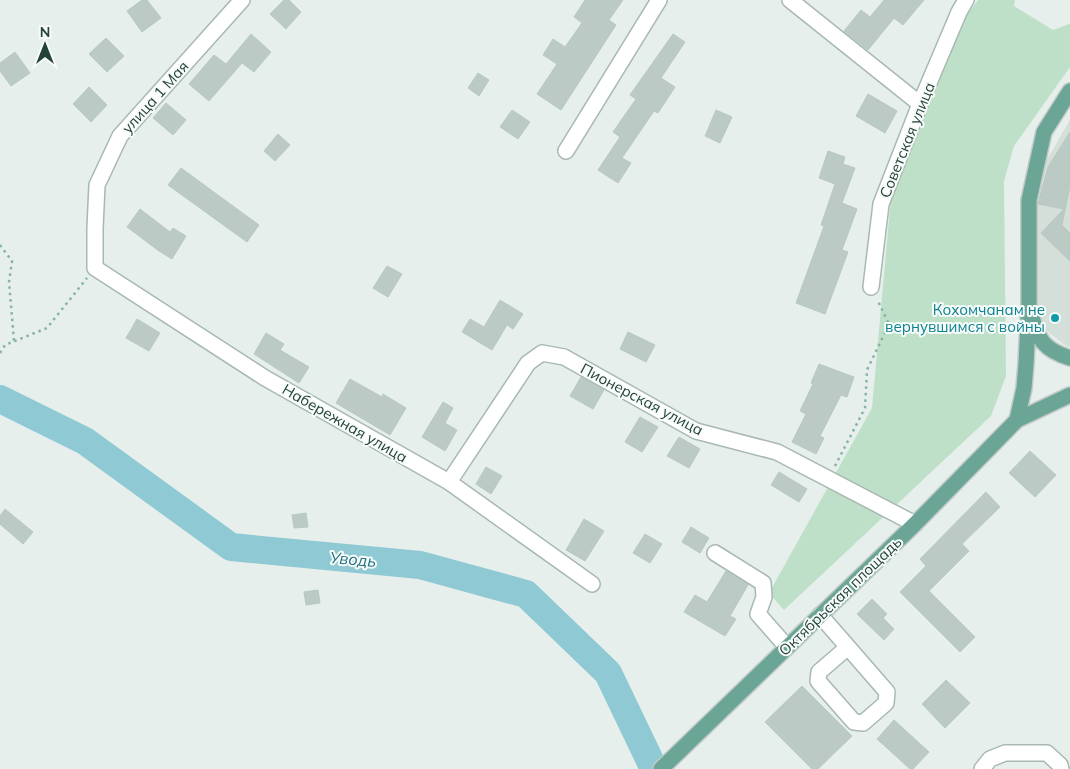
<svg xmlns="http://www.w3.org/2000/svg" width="1070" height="769" viewBox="0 0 1070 769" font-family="Mulish,sans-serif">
<rect width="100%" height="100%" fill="#e6efeb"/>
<path fill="#d4dfda" d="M1070 120V347L1066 346 1038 324 1034 300V208L1042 168Z"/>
<path fill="#bfe0c8" d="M978 0H1015L1014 6 1053 30 1069 24 1070 25V67L1014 146 1004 181 1006 376 991 416 784 610 769 593 872 408 891 197 962 22Z"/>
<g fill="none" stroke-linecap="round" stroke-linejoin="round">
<path stroke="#8ec9d4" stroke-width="28" d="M0 399 85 441 231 547 420 565 526 594 608 673 654 769"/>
</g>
<g fill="#bbcac4" stroke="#b8c9c2">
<path d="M142 0H147L161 18 142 32 127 11Z"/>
<path d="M284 0H289L301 12 286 29 270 14Z"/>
<path d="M585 0H623L609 20 616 25 561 110 537 94 557 64 543 55 553 39 565 47 582 23 574 17Z"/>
<path d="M884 0H924L903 25 894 18 868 50 844 31 861 10 870 17Z"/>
<path d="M251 34 271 52 254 72 242 63 209 101 189 84 214 55 226 64Z"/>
<path d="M673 34 685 42 661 78 675 87 658 113 654 111 622 158 631 163 618 183 598 170 620 137 613 132 636 99 630 95Z"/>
<path d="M106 38 124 56 107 72 89 54Z"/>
<path d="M15 52 30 73 11 86 0 71V63Z"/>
<path d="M478 73 489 80 479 96 468 88Z"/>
<path d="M89 87 107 105 91 122 73 104Z"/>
<path d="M868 94 897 111 885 133 856 116Z"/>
<path d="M166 103 186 120 173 135 153 118Z"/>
<path d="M512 110 530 122 518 139 500 127Z"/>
<path d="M716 110 732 117 720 143 705 136Z"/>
<path d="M1070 132V186L1062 225 1070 233V261L1041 233 1064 209 1038 204 1048 167Z"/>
<path d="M278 134 290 145 275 161 264 151Z"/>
<path d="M828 151 845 157 843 164 855 168 842 203 857 209 842 250 848 252 825 314 796 303 824 226 821 225 835 184 819 178Z"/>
<path d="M181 168 259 225 247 242 168 185Z"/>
<path d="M140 209 170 232 173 228 186 236 172 259 159 251 127 227Z"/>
<path d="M387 266 402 274 388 297 373 288Z"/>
<path d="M500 300 523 314 513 329 507 325 492 350 462 332 470 319 484 327Z"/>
<path d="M137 319 160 333 149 351 126 338Z"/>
<path d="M628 332 655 345 646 362 620 349Z"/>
<path d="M266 333 284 344 280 350 309 367 299 383 254 354Z"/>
<path d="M819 364 854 377 847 397 841 395 820 436 824 438 816 454 792 442 806 414 800 411 813 384 811 383Z"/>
<path d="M581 377 604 390 593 409 570 396Z"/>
<path d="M350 379 382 397 383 394 406 408 390 435 336 403Z"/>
<path d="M443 402 453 408 445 423 457 430 445 451 422 437Z"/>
<path d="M640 417 658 427 642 452 625 442Z"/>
<path d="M679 437 700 449 689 468 667 456Z"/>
<path d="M1030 451 1056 475 1035 497 1009 473Z"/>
<path d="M486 467 502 476 491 494 476 484Z"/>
<path d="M779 472 807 489 799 502 771 485Z"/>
<path d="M986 492 1000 507 962 544 969 551 929 591 975 637 960 652 900 592 926 566 920 559Z"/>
<path d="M5 509 33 532 23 544 0 524V516Z"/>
<path d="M306 513 308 527 294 528 292 515Z"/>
<path d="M584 519 604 531 585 561 566 550Z"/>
<path d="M691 527 709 538 700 553 682 542Z"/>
<path d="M645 534 662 544 650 563 633 553Z"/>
<path d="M726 571 748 585 730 616 736 619 725 636 684 612 695 595 707 602Z"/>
<path d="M318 590 320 603 306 605 304 592Z"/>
<path d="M872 599 887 614 883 618 894 629 884 640 857 614Z"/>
<path d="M946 680 970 703 945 728 922 704Z"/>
<path d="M802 686 852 736 818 769H812L765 722Z"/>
<path d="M894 720 929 752 913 769H910L877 739Z"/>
</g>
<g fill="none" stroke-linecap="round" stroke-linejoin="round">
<g stroke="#a8b8b2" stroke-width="18">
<g id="minor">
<path d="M242 0 120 136 97 185 95 228V268L265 378 449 482 592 584"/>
<path d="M790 0 920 104"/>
<path d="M566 151 659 0"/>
<path d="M871 287 881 204 920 104 959 12 966 0"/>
<path d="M449 482 528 363 542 353 564 357 696 431 777 452 915 524"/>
<path d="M715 553 763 583 764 597 758 614 787 647"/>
<path d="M820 615 887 692 886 703 863 723 854 722 818 681 819 672 848 647"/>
<path d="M982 769 990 759 1005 753H1047L1060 765 1061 769"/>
</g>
</g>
<g stroke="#c2cac8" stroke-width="18">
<g id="major">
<path d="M1031 313C1037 339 1044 350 1070 358"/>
<path d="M1017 420 1024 388 1026 364 1029 302V200L1044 132 1070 91"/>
<path d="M661 769 915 524 1017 420 1070 395"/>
</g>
</g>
<g stroke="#86b3a5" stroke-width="2.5" stroke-dasharray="2.5 4" stroke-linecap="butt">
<path d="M0 245 12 261 9 282 14 341"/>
<path d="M0 353 5 345 47 328 87 278"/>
<path d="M835 466 865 408 867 370 889 324 877 299"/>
</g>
<use href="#minor" stroke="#fff" stroke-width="15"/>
<use href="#major" stroke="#6aa596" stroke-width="15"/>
</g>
<circle fill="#0f9aa8" stroke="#f7fbf9" stroke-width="2" cx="1055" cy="318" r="5"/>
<g text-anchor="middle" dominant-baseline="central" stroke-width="4" stroke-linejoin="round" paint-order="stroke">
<g font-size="15" fill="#24423a" stroke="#f7fbf9">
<text transform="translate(155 97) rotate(-48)">улица 1 Мая</text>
<text transform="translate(907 140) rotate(-68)">Советская улица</text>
<text transform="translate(642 399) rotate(28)">Пионерская улица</text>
<text transform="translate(345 423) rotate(30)">Набережная улица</text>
<text transform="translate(840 596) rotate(-44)">Октябрьская площадь</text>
</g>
<g font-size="15" fill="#0d838f" stroke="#f7fbf9" text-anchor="end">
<text x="1045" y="309">Кохомчанам не<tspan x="1045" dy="17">вернувшимся с войны</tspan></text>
</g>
<g font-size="16" font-style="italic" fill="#1c6f80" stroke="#f7fbf9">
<text transform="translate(353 559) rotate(5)">Уводь</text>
</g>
</g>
<g transform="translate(45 45)" stroke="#f7fbf9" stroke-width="4" paint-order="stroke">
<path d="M0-4L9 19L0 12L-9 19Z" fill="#24423a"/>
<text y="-8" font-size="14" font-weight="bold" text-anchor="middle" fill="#24423a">N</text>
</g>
</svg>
